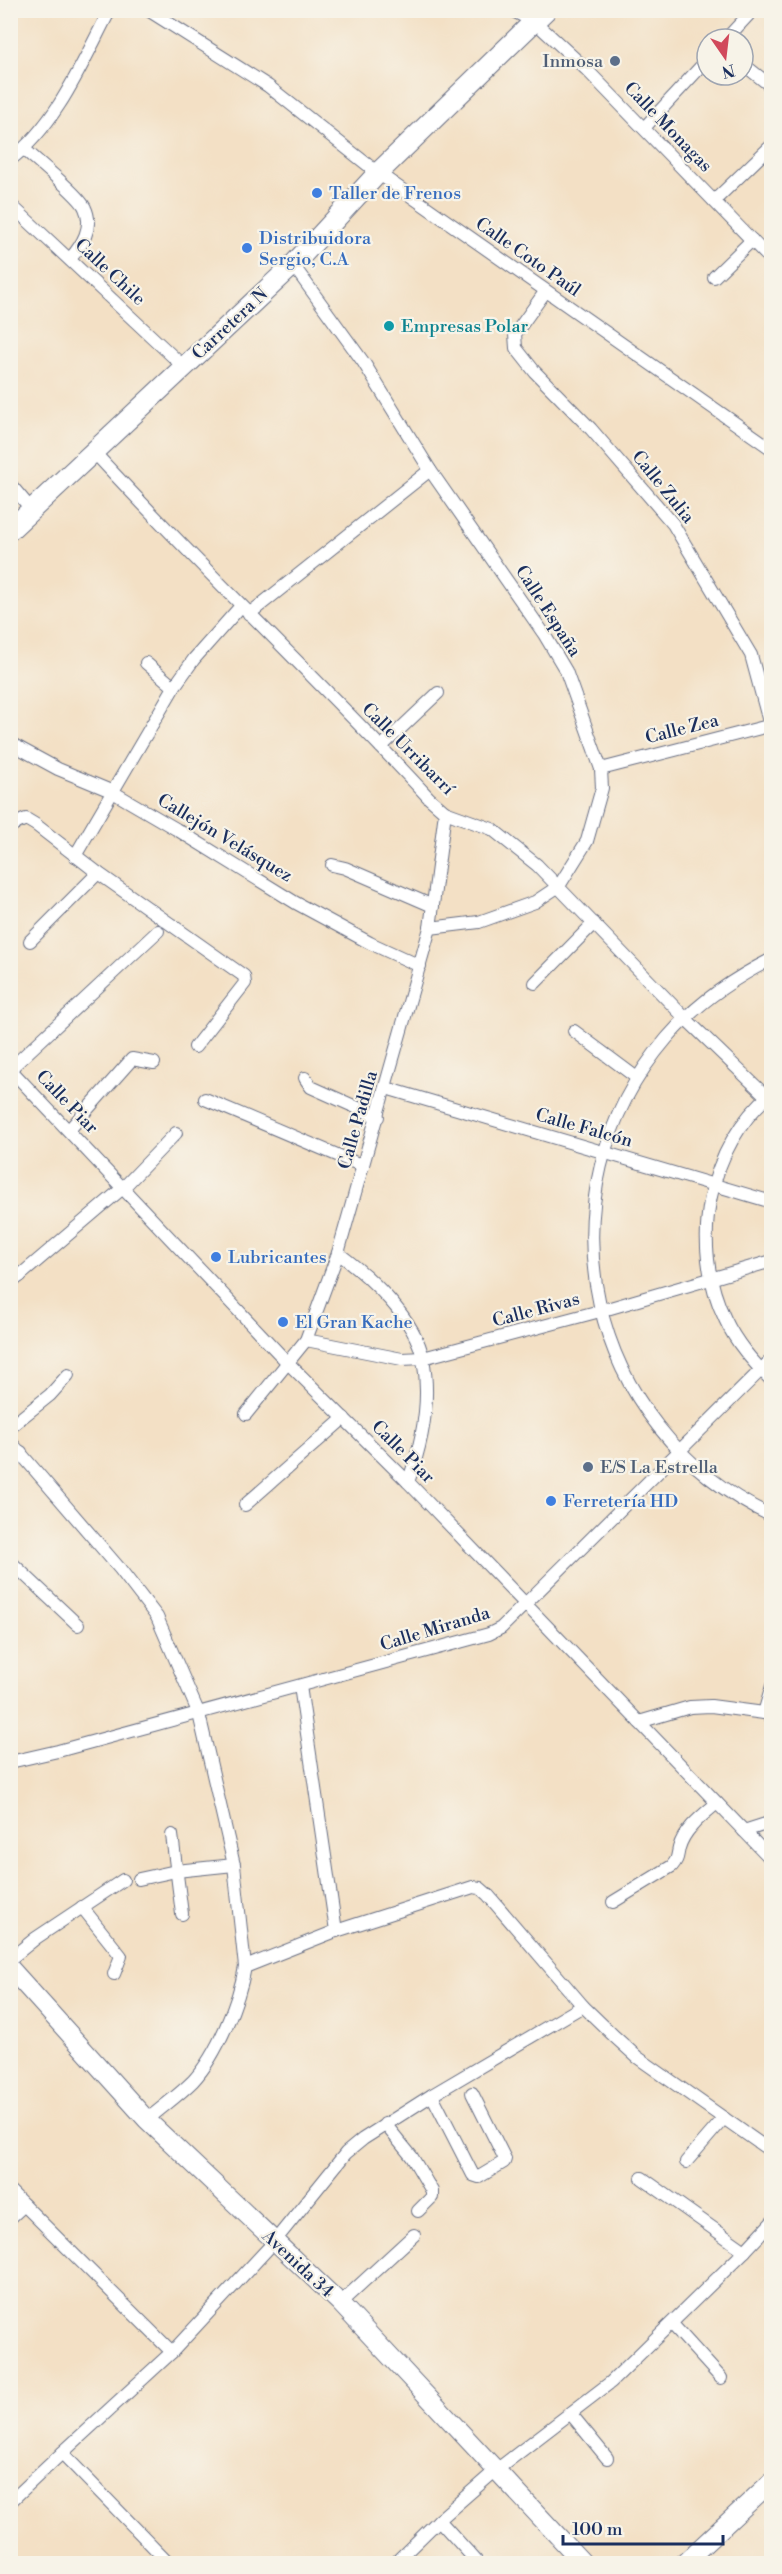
<svg xmlns="http://www.w3.org/2000/svg" width="782" height="2574" viewBox="0 0 782 2574" font-family="'Libre Bodoni',serif">
<rect width="100%" height="100%" fill="#f7f3e8"/>
<filter id="ink" filterUnits="userSpaceOnUse"><feTurbulence type="fractalNoise" baseFrequency=".0167" numOctaves="2"/><feDisplacementMap in="SourceGraphic" scale="12" xChannelSelector="R" yChannelSelector="G"/><feConvolveMatrix kernelMatrix="1 2 1 2 8 2 1 2 1" color-interpolation-filters="sRGB"/></filter>
<filter id="wash" filterUnits="userSpaceOnUse"><feTurbulence type="fractalNoise" baseFrequency=".008" numOctaves="4" result="noise"/><feDisplacementMap in="SourceGraphic" scale="24" xChannelSelector="R" yChannelSelector="G"/><feGaussianBlur stdDeviation="1.35" result="paint"/><feColorMatrix in="noise" values="0 0 0 0 0 0 0 0 0 0 0 0 0 0 0 0 0 1.4 0 .05"/><feComposite in="paint" operator="in"/></filter>
<g filter="url(#wash)">
<rect width="100%" height="100%" fill="#f3e0c5"/>
</g>
<g filter="url(#ink)">
<g fill="none" stroke-linecap="round" stroke-linejoin="round">
<g stroke="#676d82" stroke-width="14">
<g id="street">
<path d="M148 10 268 86 378 173 772 449"/>
<path d="M511 10 535 22 586 69 772 261"/>
<path d="M768 10 772 12"/>
<path d="M726 39 753 10"/>
<path d="M743 64 772 87"/>
<path d="M644 128 707 60"/>
<path d="M24 149C36 160 81 197 85 208 94 227 82 245 70 259"/>
<path d="M10 160C58 123 82 63 110 10"/>
<path d="M714 201 772 145"/>
<path d="M10 204 184 367"/>
<path d="M293 265 364 363 430 470 544 634 566 671 601 769 602 788 587 841 559 886 535 902 479 922 430 928"/>
<path d="M714 277 752 240"/>
<path d="M545 292 515 334 516 348 535 372 591 429 673 524 751 655 772 733"/>
<path d="M93 451C202 570 320 680 429 798L445 812 492 829 537 865 685 1018 767 1097"/>
<path d="M10 484 31 509"/>
<path d="M249 614 430 470"/>
<path d="M146 663 174 687"/>
<path d="M10 743 58 769 111 791 176 829 296 903 370 943 420 966"/>
<path d="M381 747 438 693"/>
<path d="M601 769 772 725"/>
<path d="M10 826 26 819 36 825 98 873 244 976 245 983 195 1047"/>
<path d="M75 856 174 687 194 659 241 606"/>
<path d="M332 865 345 868 433 906"/>
<path d="M30 941 98 873"/>
<path d="M772 959C732 979 696 1004 667 1038 533 1194 586 1429 772 1516"/>
<path d="M535 983 594 923"/>
<path d="M574 1031 637 1078"/>
<path d="M10 1069 287 1362 408 1482 772 1860"/>
<path d="M10 1069 158 931"/>
<path d="M305 1078 311 1087 378 1117"/>
<path d="M386 1088 772 1202"/>
<path d="M772 1093C707 1146 689 1245 725 1319 736 1343 753 1362 772 1381"/>
<path d="M205 1099 363 1166"/>
<path d="M69 1130 132 1059 154 1063"/>
<path d="M338 1253C369 1276 416 1319 423 1359 431 1400 422 1444 408 1482"/>
<path d="M10 1268 20 1276"/>
<path d="M10 1284 124 1187 176 1133"/>
<path d="M306 1340 402 1359 423 1358 600 1311 772 1261"/>
<path d="M246 1414 306 1340 338 1253 430 928 445 812"/>
<path d="M10 1427 50 1395 68 1375"/>
<path d="M10 1441 120 1569 157 1617 199 1714 234 1865 245 1967"/>
<path d="M10 1463 21 1452"/>
<path d="M245 1505 344 1418"/>
<path d="M10 1561 78 1625"/>
<path d="M300 1686 336 1931"/>
<path d="M764 1713 772 1686"/>
<path d="M639 1722 690 1707 711 1706 764 1713 772 1716"/>
<path d="M10 1762 58 1751 489 1634 501 1628 772 1359"/>
<path d="M744 1831 772 1822"/>
<path d="M172 1835 182 1914"/>
<path d="M139 1879 176 1871 234 1865"/>
<path d="M613 1902 672 1866C678 1859 677 1857 679 1848 684 1829 703 1815 717 1803"/>
<path d="M82 1907 121 1956 114 1974"/>
<path d="M10 1959 36 1938 123 1880"/>
<path d="M432 2095 473 2175 479 2177 504 2162 505 2159 472 2093"/>
<path d="M147 2120C162 2107 179 2095 193 2081 217 2055 239 2002 245 1967L336 1931 473 1887 480 1888 488 1895 583 2006 615 2037 637 2057 772 2152"/>
<path d="M385 2124 412 2157 432 2191V2197L418 2211"/>
<path d="M686 2162 724 2118"/>
<path d="M642 2178 745 2251"/>
<path d="M10 2191 172 2352"/>
<path d="M10 2218 24 2205"/>
<path d="M340 2303 414 2235"/>
<path d="M672 2324 721 2378"/>
<path d="M571 2414 607 2458"/>
<path d="M62 2453 172 2352 274 2242 346 2153 363 2139 432 2095 583 2006"/>
<path d="M10 2502 62 2453 170 2564"/>
<path d="M439 2520 479 2564"/>
<path d="M394 2564 439 2520 495 2471 611 2382 745 2251 772 2222"/>
</g>
</g>
<g stroke="#676d82" stroke-width="20">
<g id="secondary">
<path d="M10 1968 147 2120 340 2303 584 2564"/>
<path d="M683 2564 772 2481"/>
</g>
</g>
<g stroke="#676d82" stroke-width="22">
<path id="primary" d="M10 530 293 265 378 173 546 10"/>
</g>
<use href="#street" stroke="#fff" stroke-width="12"/>
<use href="#secondary" stroke="#fff" stroke-width="18"/>
<use href="#primary" stroke="#fff" stroke-width="20"/>
</g>
</g>
<g fill="#5c6f8a" stroke="#f7f3e8" stroke-width="2">
<circle cx="615" cy="61" r="6"/>
<circle cx="588" cy="1467" r="6"/>
</g>
<g fill="#3f7fe0" stroke="#f7f3e8" stroke-width="2">
<circle cx="317" cy="193" r="6"/>
<circle cx="247" cy="248" r="6"/>
<circle cx="216" cy="1257" r="6"/>
<circle cx="283" cy="1322" r="6"/>
<circle cx="551" cy="1501" r="6"/>
</g>
<circle fill="#0f9aa8" stroke="#f7f3e8" stroke-width="2" cx="389" cy="326" r="6"/>
<g text-anchor="middle" dominant-baseline="central" stroke-width="4.5" stroke-linejoin="round" paint-order="stroke">
<g font-size="18" fill="#4e5e75" stroke="#f7f3e8" text-anchor="end">
<text x="603" y="61">Inmosa</text>
<text x="600" y="1467" text-anchor="start">E/S La Estrella</text>
</g>
<g font-size="18" fill="#1b2f5e" stroke="#f7f3e8">
<text transform="translate(668 127) rotate(46)">Calle Monagas</text>
<text transform="translate(528 257) rotate(35)">Calle Coto Paúl</text>
<text transform="translate(110 272) rotate(43)">Calle Chile</text>
<text transform="translate(230 324) rotate(-43)">Carretera N</text>
<text transform="translate(663 487) rotate(51)">Calle Zulia</text>
<text transform="translate(548 611) rotate(57)">Calle España</text>
<text transform="translate(682 729) rotate(-14)">Calle Zea</text>
<text transform="translate(408 749) rotate(45)">Calle Urribarrí</text>
<text transform="translate(225 838) rotate(31)">Callejón Velásquez</text>
<text transform="translate(67 1102) rotate(46)">Calle Piar</text>
<text transform="translate(358 1120) rotate(-74)">Calle Padilla</text>
<text transform="translate(584 1128) rotate(16)">Calle Falcón</text>
<text transform="translate(536 1310) rotate(-15)">Calle Rivas</text>
<text transform="translate(403 1452) rotate(45)">Calle Piar</text>
<text transform="translate(435 1629) rotate(-17)">Calle Miranda</text>
<text transform="translate(298 2264) rotate(43)">Avenida 34</text>
</g>
<g font-size="18" fill="#366cbe" stroke="#f7f3e8" text-anchor="start">
<text x="329" y="193">Taller de Frenos</text>
<text x="259" y="238">Distribuidora<tspan x="259" dy="21">Sergio, C.A</tspan></text>
<text x="228" y="1257">Lubricantes</text>
<text x="295" y="1322">El Gran Kache</text>
<text x="563" y="1501">Ferretería HD</text>
</g>
<g font-size="18" fill="#0d838f" stroke="#f7f3e8" text-anchor="start">
<text x="401" y="326">Empresas Polar</text>
</g>
</g>
<rect width="782" height="2574" fill="none" stroke="#f7f3e8" stroke-width="36"/>
<g transform="translate(725 57) rotate(166)"><circle r="28" fill="#f7f3e8" stroke="#9fa5b1" stroke-width="1.5"/>
<path d="M0-4.5L10 22L0 15L-10 22Z" fill="#d1495b"/>
<text y="-9" font-size="16" font-weight="bold" text-anchor="middle" fill="#1b2f5e">N</text>
</g>
<path d="M563 2535v9h160v-9" fill="none" stroke="#1b2f5e" stroke-width="3"/>
<text x="572" y="2535" font-size="18" fill="#1b2f5e" stroke="#f7f3e8" stroke-width="4.5" paint-order="stroke">100 m</text>
</svg>
